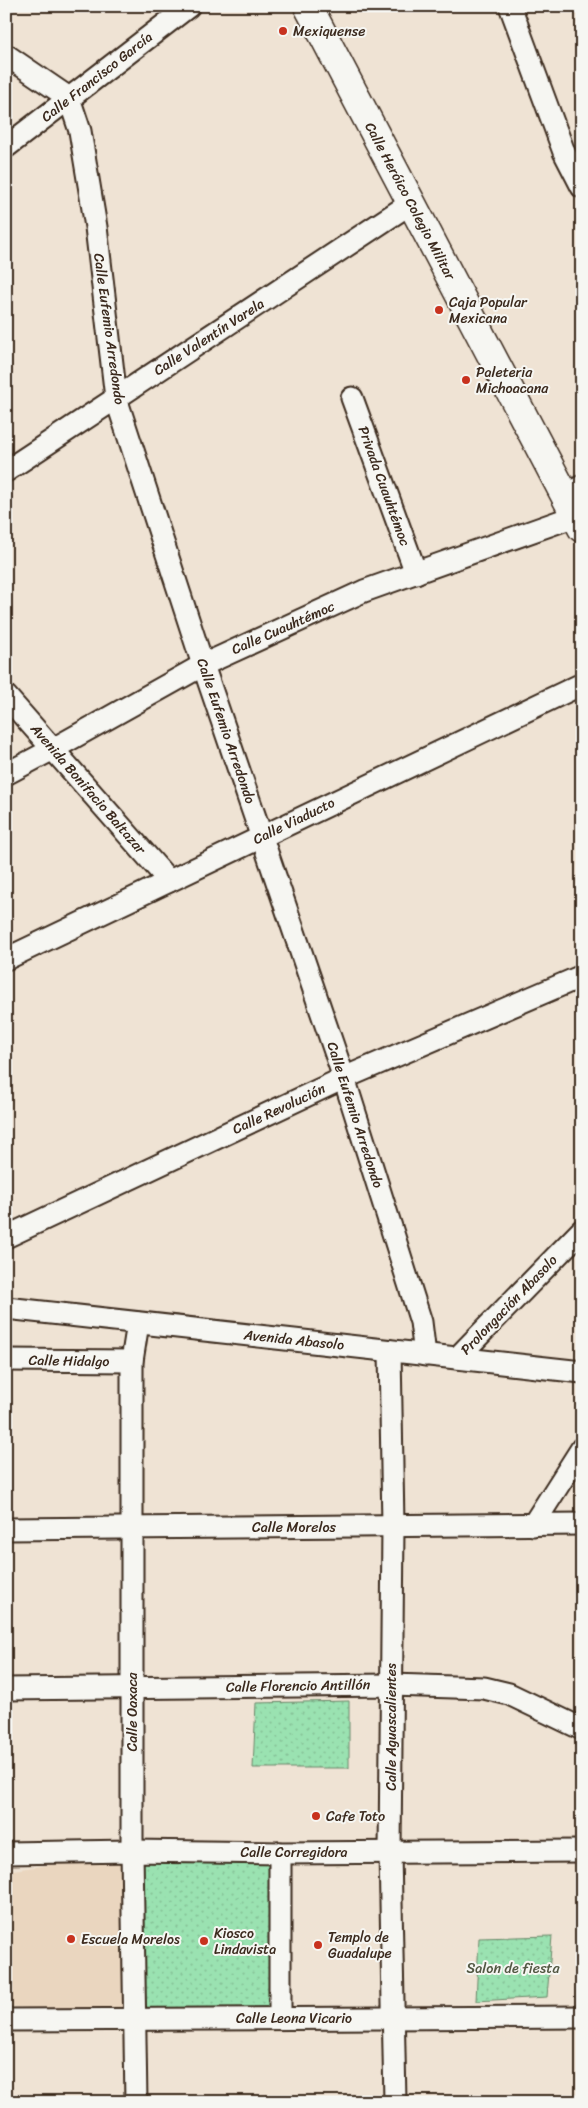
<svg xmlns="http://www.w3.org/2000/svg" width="588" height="2108" viewBox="0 0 588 2108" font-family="Sriracha,sans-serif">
<defs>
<pattern id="green-dots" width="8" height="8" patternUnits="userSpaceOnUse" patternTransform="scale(1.25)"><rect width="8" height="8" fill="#9ae2b1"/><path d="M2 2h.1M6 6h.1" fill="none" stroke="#86c298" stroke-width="1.8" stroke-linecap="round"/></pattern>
</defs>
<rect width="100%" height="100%" fill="#efe3d4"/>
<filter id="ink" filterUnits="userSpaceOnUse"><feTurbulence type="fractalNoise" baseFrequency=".02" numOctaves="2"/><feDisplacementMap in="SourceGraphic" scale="10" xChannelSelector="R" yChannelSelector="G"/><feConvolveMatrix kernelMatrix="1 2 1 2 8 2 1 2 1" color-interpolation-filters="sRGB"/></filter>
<g filter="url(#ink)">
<path fill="#ead6bf" d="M134 1853 137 2018 6 2006V1871Z"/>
<g fill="url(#green-dots)" stroke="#6a8668">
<path d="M349 1701V1768H253L256 1703Z"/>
<path d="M134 1853H280V2018H137Z"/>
<path d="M552 1936 547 1997 476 2001 479 1938Z"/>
</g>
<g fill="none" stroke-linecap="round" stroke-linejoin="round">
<g stroke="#3b2a1e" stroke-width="25">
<g id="minor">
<path d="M510 6 564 152 582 187"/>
<path d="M6 55 69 98 80 131 96 227 116 398 203 665 344 1078 421 1322 425 1355"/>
<path d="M6 147 189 6"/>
<path d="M352 398 416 573"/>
<path d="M6 471 411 203"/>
<path d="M565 496 582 486"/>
<path d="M6 696 169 881"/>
<path d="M6 774 53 749 203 665 364 591 575 516"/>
<path d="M6 959 582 684"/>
<path d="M6 1237 344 1078 582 976"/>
<path d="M6 1308 582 1372"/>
<path d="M390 1351 393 1526 390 1852 395 2102"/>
<path d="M457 1358 582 1230"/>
<path d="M6 1360 132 1361"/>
<path d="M533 1525 582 1448"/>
<path d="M6 1529 582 1524"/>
<path d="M6 1689 392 1685 484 1688 509 1694 582 1729"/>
<path d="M6 1853 132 1851 280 1853 582 1851"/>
<path d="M280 1853V2018"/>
<path d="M6 2020 582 2017"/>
<path d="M136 2102 132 1851V1361L138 1323"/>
</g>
</g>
<g stroke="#3b2a1e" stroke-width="31">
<path id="major" d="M308 6 582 528"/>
</g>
<use href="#minor" stroke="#f6f6f2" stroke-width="21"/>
<use href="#major" stroke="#f6f6f2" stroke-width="28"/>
</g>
</g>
<g fill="#c8321e" stroke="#f6f6f2" stroke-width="2">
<circle cx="283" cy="31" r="5"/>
<circle cx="439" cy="310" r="5"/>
<circle cx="466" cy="380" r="5"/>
<circle cx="316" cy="1816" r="5"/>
<circle cx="71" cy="1939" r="5"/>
<circle cx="204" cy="1941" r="5"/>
<circle cx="318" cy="1945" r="5"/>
</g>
<g text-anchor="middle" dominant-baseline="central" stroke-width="4" stroke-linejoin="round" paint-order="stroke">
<g font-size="14" fill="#3b2a1e" stroke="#f6f6f2" text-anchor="start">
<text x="293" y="31">Mexiquense</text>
<text x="449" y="302">Caja Popular<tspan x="449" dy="16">Mexicana</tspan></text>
<text x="476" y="372">Paleteria<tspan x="476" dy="16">Michoacana</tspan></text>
<text x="326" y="1816">Cafe Toto</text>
<text x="214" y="1933">Kiosco<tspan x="214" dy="16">Lindavista</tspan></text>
<text x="328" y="1937">Templo de<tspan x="328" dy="16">Guadalupe</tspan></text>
<text x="81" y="1939">Escuela Morelos</text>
</g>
<g font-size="14" fill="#3b2a1e" stroke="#f6f6f2">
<text transform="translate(97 77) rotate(-38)">Calle Francisco García</text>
<text transform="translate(410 201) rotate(62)">Calle Heróico Colegio Militar</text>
<text transform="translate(109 329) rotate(82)">Calle Eufemio Arredondo</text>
<text transform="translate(209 337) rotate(-33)">Calle Valentín Varela</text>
<text transform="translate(384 486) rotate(70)">Privada Cuauhtémoc</text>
<text transform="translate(283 628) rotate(-24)">Calle Cuauhtémoc</text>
<text transform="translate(226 731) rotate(71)">Calle Eufemio Arredondo</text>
<text transform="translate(88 789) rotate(49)">Avenida Bonifacio Baltazar</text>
<text transform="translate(294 821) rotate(-26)">Calle Viaducto</text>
<text transform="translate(279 1109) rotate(-25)">Calle Revolución</text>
<text transform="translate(355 1115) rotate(72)">Calle Eufemio Arredondo</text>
<text transform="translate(509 1305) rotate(-46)">Prolongación Abasolo</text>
<text transform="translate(294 1340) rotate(6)">Avenida Abasolo</text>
<text transform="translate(69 1361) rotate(1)">Calle Hidalgo</text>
<text x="294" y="1527">Calle Morelos</text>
<text transform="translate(298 1686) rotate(-1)">Calle Florencio Antillón</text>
<text transform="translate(132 1712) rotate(-90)">Calle Oaxaca</text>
<text transform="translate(391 1727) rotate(-90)">Calle Aguascalientes</text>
<text x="294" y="1852">Calle Corregidora</text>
<text x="294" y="2018">Calle Leona Vicario</text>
</g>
<g font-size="14" fill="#535843" stroke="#f6f6f2">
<text x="513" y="1968">Salon de fiesta</text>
</g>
</g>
<rect width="588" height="2108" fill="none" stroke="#f6f6f2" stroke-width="25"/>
<rect x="12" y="12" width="563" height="2083" fill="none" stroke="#3b2a1e" stroke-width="2" filter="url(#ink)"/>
</svg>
